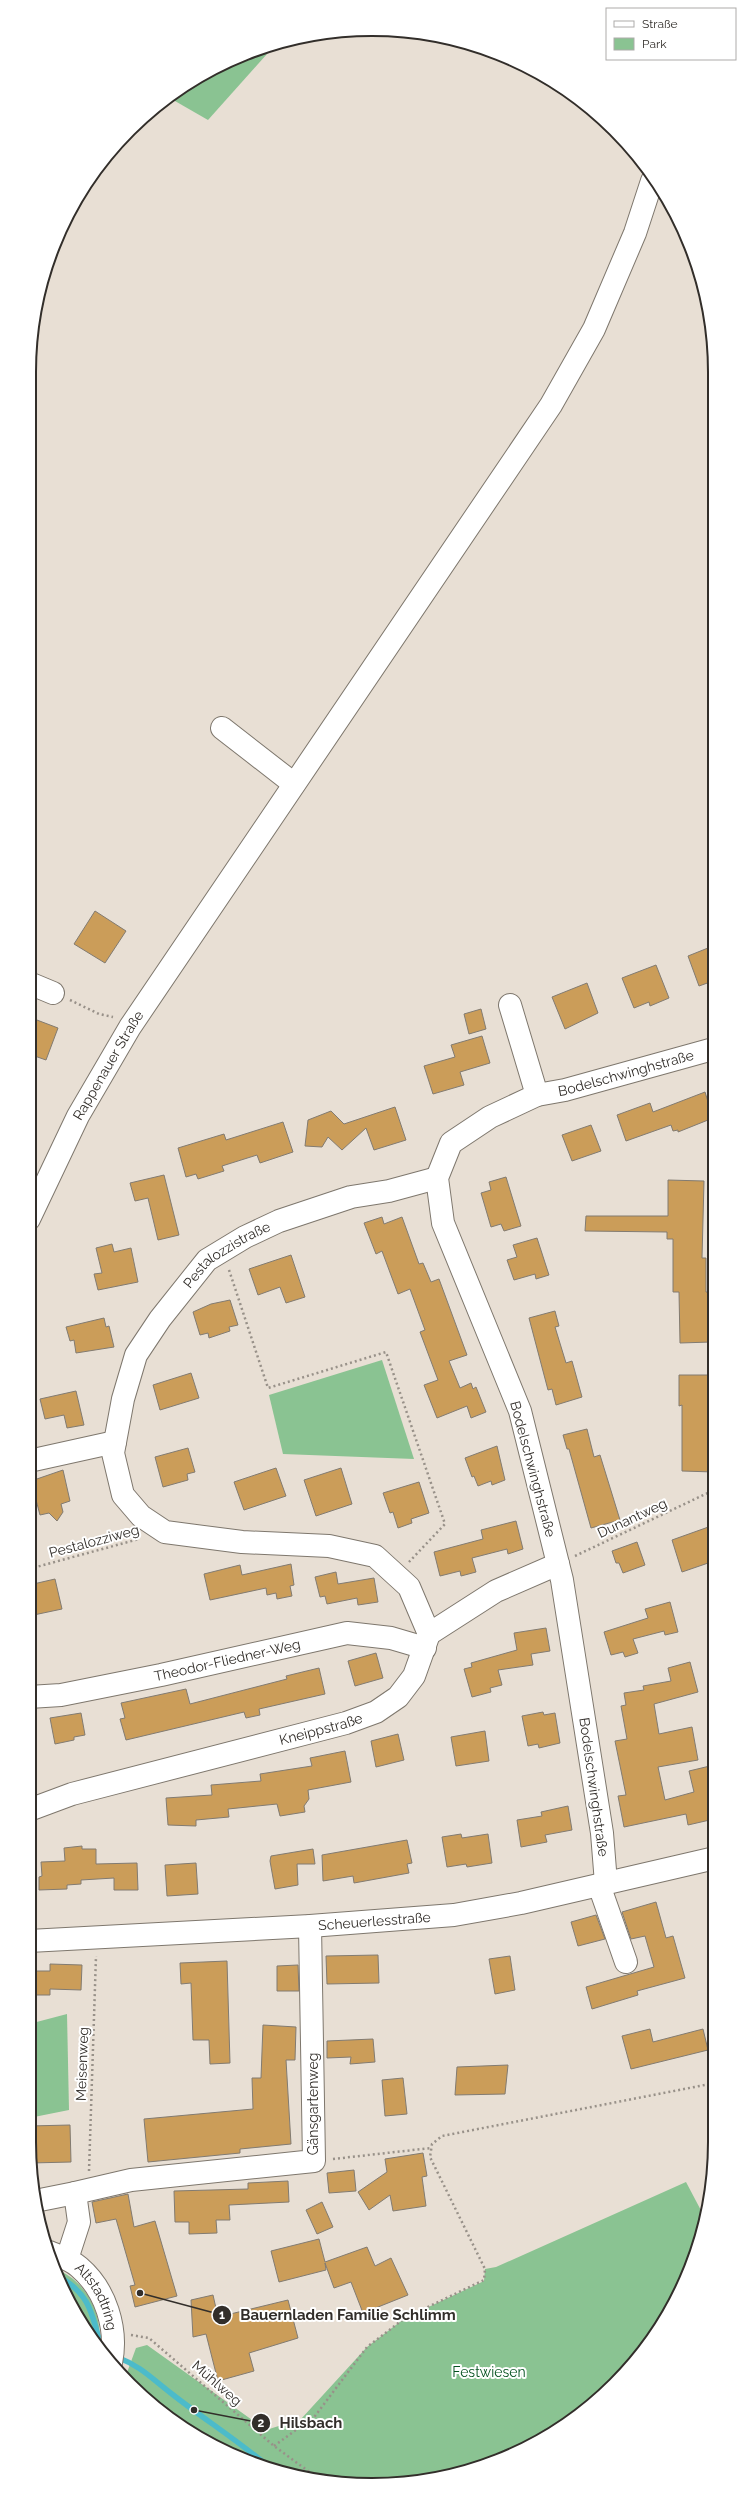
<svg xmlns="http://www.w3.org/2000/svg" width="744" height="2514" viewBox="0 0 744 2514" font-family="Raleway,sans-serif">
<rect width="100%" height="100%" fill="#e8dfd4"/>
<g fill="#8ac392">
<path d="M276 44 208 120 168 97C199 72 238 56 276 44Z"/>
<path d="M382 1360 414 1459 283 1454 269 1395Z"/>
<path d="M67 2014 69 2110 29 2118V2024Z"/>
<path d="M686 2182 705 2218 669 2314 630 2368 581 2414 524 2450 461 2473 349 2484 283 2473 220 2450 163 2414 125 2378 136 2348 147 2345 266 2430 301 2419 367 2347 405 2318 484 2281 485 2269 496 2267Z"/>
<path d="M53 2268C85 2279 103 2312 99 2344Z"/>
</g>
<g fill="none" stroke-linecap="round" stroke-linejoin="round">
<g stroke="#4cbbca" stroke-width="5.5">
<path d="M56 2275C90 2293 92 2313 101 2347"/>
<path d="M117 2357C142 2367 151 2378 172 2394 205 2420 239 2441 270 2468"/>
</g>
</g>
<g fill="#cb9d59" stroke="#827b71">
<path d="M95 911 126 931 105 963 74 944Z"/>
<path d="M713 946V981L699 986 688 956Z"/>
<path d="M656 965 669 998 650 1006 649 1002 634 1008 622 978Z"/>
<path d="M587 983 598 1013 565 1029 552 997Z"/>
<path d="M481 1009 486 1029 469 1034 464 1014Z"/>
<path d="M29 1017 58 1028 46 1060 29 1054Z"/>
<path d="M482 1036 490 1063 460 1072 464 1085 433 1094 424 1066 455 1057 451 1045Z"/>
<path d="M705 1092 713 1118 678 1132V1130L673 1131 671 1125 626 1141 617 1115 650 1103 653 1112Z"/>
<path d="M395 1107 406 1140 374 1150 366 1128 342 1150 328 1137 322 1147 305 1146 308 1120 331 1111 344 1124Z"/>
<path d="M283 1122 293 1152 260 1163 257 1155 222 1166 224 1171 198 1179 196 1174 186 1177 178 1148 224 1134 226 1140Z"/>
<path d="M591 1125 601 1151 572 1161 562 1135Z"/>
<path d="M164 1175 179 1235 158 1240 148 1198 135 1201 130 1183Z"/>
<path d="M506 1177 521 1226 504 1231 501 1224 491 1227 481 1193 491 1190 489 1182Z"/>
<path d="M668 1180 704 1181 702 1258H706V1292H710L711 1342 680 1343 679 1292H673V1239H667V1232L585 1231 586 1216H668Z"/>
<path d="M382 1217 384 1224 402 1217 419 1264 423 1263 431 1282 439 1279 467 1355 449 1361 460 1388 471 1383 473 1389 476 1387 486 1412 471 1418 467 1406 437 1418 424 1385 438 1380 420 1332 425 1330 410 1289 398 1294 382 1251 376 1254 364 1223Z"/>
<path d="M537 1238 549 1275 536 1279 535 1274 514 1280 507 1260 517 1257 513 1245Z"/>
<path d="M112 1244 114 1252 131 1248 138 1282 98 1290 94 1274 102 1273 96 1248Z"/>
<path d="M291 1255 305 1297 286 1303 280 1287 258 1295 249 1269Z"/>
<path d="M230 1300 238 1325 229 1327 230 1331 209 1338 208 1333 200 1335 193 1312 211 1304Z"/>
<path d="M555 1311 559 1326 555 1327 566 1363 572 1361 582 1397 556 1405 552 1389 548 1390 529 1318Z"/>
<path d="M104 1318 106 1327 109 1326 114 1347 76 1353 74 1340 70 1341 66 1327Z"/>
<path d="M191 1373 199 1398 160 1410 153 1385Z"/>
<path d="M679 1375H711V1405H714V1472L682 1471V1405L679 1406Z"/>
<path d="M76 1391 84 1425 67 1428 64 1415 45 1419 40 1399Z"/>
<path d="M587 1429 594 1457 600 1455 620 1520 591 1528 569 1449H567L563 1435Z"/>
<path d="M497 1446 505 1480 492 1485 491 1481 478 1486 474 1476 472 1477 465 1458Z"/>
<path d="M188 1448 195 1472 187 1474 188 1480 163 1487 155 1457Z"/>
<path d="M276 1468 286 1496 244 1510 234 1482Z"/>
<path d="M341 1468 352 1504 316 1516 304 1480Z"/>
<path d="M63 1470 70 1501 61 1504 63 1512 57 1521 49 1513 40 1515 31 1481Z"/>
<path d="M419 1482 429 1513 411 1519 412 1523 398 1528 393 1512 390 1513 383 1493Z"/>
<path d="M516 1521 523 1549 508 1554 507 1549 472 1558 476 1572 461 1576 460 1571 440 1576 434 1552 483 1539 481 1530Z"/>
<path d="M714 1525V1561L682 1572 672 1540Z"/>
<path d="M637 1542 645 1565 623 1573 619 1563H616L612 1551Z"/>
<path d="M291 1564 294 1585 290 1586 292 1596 277 1599 276 1593 267 1595 266 1588 210 1600 204 1574 240 1565 242 1575Z"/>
<path d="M336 1572 338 1584 374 1578 378 1602 358 1605 357 1598 327 1604 325 1596 320 1597 315 1577Z"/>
<path d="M55 1579 62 1609 29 1616V1585Z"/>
<path d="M670 1602 678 1632 665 1635 664 1631 633 1639 638 1653 625 1657 623 1652 611 1655 604 1632 648 1618 645 1609Z"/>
<path d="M546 1628 550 1651 531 1654 533 1665 498 1670 502 1685 490 1688 491 1692 472 1697 464 1669 472 1667 471 1663 517 1650 514 1633Z"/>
<path d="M376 1653 383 1678 355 1686 348 1661Z"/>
<path d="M690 1662 698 1692 654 1704 659 1734 692 1727 698 1760 658 1767 665 1800 694 1792 689 1771 714 1765V1819L688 1825 686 1814 624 1827 618 1796 626 1795 615 1741 627 1739 621 1706 626 1705 624 1693 644 1690 643 1686 671 1681 668 1668Z"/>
<path d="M319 1668 325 1694 259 1709 260 1715 246 1718 244 1712 126 1740 120 1719 125 1718 121 1703 186 1689 190 1704 287 1679 286 1676Z"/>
<path d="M543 1712 544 1715 555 1713 560 1743 539 1748 538 1744 528 1746 522 1716Z"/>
<path d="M81 1713 85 1735 74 1737V1740L55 1744 50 1718Z"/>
<path d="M485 1731 489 1761 456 1766 451 1737Z"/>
<path d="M398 1734 404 1760 376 1767 371 1741Z"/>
<path d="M345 1751 351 1782 308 1790 309 1799 304 1806 305 1812 280 1816 277 1804 228 1809 229 1817 196 1820V1826L168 1825 166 1798 212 1795 211 1785 261 1781 260 1774 312 1766 310 1758Z"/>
<path d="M568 1806 572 1830 545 1835 547 1842 521 1847 517 1820 542 1816 541 1812Z"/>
<path d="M461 1834 462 1838 488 1834 492 1863 467 1867 466 1864 447 1867 442 1837Z"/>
<path d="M407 1840 412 1863 407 1864 409 1873 354 1883 353 1876 323 1881 322 1855Z"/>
<path d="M82 1846V1849H96V1864L137 1863 138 1890H114V1878L81 1880V1884L67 1885V1889L39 1890V1877L42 1876 41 1862 65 1861 64 1848Z"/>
<path d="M313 1849 315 1864H297L298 1885 275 1889 270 1861 271 1856Z"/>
<path d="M196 1863 198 1894 167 1896 165 1865Z"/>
<path d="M656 1902 666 1938 673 1936 685 1978 637 1991 638 1995 592 2009 586 1987 654 1967 645 1936 631 1939 622 1912Z"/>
<path d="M596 1915 605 1939 578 1946 571 1922Z"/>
<path d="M378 1955 379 1983 327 1984 326 1956Z"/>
<path d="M510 1956 515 1990 495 1994 489 1959Z"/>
<path d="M227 1961 230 2063 210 2064 209 2040H193L191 1983 181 1984 180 1963Z"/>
<path d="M50 1964 82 1965 81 1990 50 1989V1995H29V1971H50Z"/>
<path d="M298 1965 299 1991H277V1966Z"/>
<path d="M263 2025 296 2027 295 2060H286L291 2144 240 2149V2153L148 2162 144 2119 253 2109 252 2078H261Z"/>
<path d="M650 2029 653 2042 703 2029 708 2050 631 2069 622 2036Z"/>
<path d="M373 2039 375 2062 350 2064 351 2057 327 2058V2041Z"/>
<path d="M508 2065 505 2094 455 2095 457 2067Z"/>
<path d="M403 2078 407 2114 385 2116 382 2080Z"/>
<path d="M70 2125 71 2162 31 2163 29 2126Z"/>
<path d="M423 2153 427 2176 422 2177 426 2206 393 2211 390 2195 369 2210 358 2192 387 2172 385 2159Z"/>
<path d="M354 2170 356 2191 329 2193 327 2173Z"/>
<path d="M288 2181 289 2202 229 2205 230 2220H216L217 2233 189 2234V2222H175L174 2191 248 2189V2183Z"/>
<path d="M128 2194 134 2227 155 2221 177 2296 135 2307 130 2286 135 2285 116 2219 96 2223 92 2202Z"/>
<path d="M322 2202 333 2227 317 2234 306 2210Z"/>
<path d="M319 2239 325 2262 367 2247 375 2266 391 2258 408 2295 363 2313 351 2282 334 2288 325 2263 326 2270 279 2282 271 2251Z"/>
<path d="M213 2295 218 2317 288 2300 298 2338 249 2353 254 2371 218 2381 206 2334 193 2337 191 2300Z"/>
</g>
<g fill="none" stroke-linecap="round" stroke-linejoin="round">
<g stroke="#7e776d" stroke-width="24">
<g id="minor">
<path d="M222 728 294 784"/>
<path d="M29 983 53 993"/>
<path d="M510 1005 537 1095"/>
<path id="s1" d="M29 1219 78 1116 130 1027 551 405 594 329 635 233 652 181"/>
<path d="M29 1461 115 1442"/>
<path id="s2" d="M429 1634 409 1587 375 1556 329 1546 242 1542 165 1532 141 1516 123 1495 113 1453 123 1399 136 1355 160 1319 207 1260 245 1237 279 1221 351 1197 389 1191 437 1178"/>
<path id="s3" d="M29 1697 61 1695 161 1675 347 1633 391 1638 425 1648"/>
<path id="s4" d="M29 1810 72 1794 346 1723 376 1712 398 1697 414 1676 429 1634 496 1591 558 1564"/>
<path id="s5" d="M606 1883 602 1833 562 1580 520 1411 443 1223 437 1178 451 1143 490 1117 537 1095 565 1090 713 1049"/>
<path d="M599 1885 626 1962"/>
<path id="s6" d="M29 1941 310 1926 454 1915 521 1903 715 1858"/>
<path d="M35 2201 75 2193"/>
<path id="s7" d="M49 2252C59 2256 70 2259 79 2267 106 2290 118 2329 111 2363"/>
<path d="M67 2259 79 2222 75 2193 131 2180 314 2161 310 1926"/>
</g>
</g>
<g stroke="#989189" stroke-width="2.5" stroke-dasharray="2 3" stroke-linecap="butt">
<path d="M70 1000 99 1014 113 1017"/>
<path d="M229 1270 268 1388 386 1352 445 1524 409 1562"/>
<path d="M575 1556 714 1490"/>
<path d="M29 1569 139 1539"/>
<path d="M333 2159 431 2148"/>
<path d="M89 2171 96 1956"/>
<path d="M131 2335 149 2338 274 2446 319 2479"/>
<path d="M274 2446 315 2416 367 2347 405 2318 484 2280 485 2269 430 2157 432 2144 442 2136 715 2083"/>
</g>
<use href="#minor" stroke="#fff" stroke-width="22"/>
</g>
<g text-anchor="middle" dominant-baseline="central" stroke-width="4" stroke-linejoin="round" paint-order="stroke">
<g font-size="14" fill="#322e2a" stroke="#fff">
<text stroke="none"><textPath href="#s1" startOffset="173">Rappenauer Straße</textPath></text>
<text stroke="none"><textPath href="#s5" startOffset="957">Bodelschwinghstraße</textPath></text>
<text stroke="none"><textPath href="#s2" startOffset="647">Pestalozzistraße</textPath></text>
<text transform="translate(533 1469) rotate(75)">Bodelschwinghstraße</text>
<text transform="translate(632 1518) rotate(-25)">Dunantweg</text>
<text transform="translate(94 1541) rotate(-15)">Pestalozziweg</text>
<text stroke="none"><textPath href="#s3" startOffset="202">Theodor-Fliedner-Weg</textPath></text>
<text stroke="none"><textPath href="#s4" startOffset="303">Kneippstraße</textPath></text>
<text transform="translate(594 1787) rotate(82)">Bodelschwinghstraße</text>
<text stroke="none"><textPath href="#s6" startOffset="346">Scheuerlesstraße</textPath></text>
<text transform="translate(82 2064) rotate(-88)">Meisenweg</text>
<text transform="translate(313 2104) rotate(-90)">Gänsgartenweg</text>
<text stroke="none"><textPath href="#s7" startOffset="69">Altstadtring</textPath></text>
<text transform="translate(217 2383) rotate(41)">Mühlweg</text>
</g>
<g font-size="14" fill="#04511f" stroke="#fff">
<text x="489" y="2372">Festwiesen</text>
</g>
</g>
<path d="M0 0H744V2514H0ZM372 36H372A336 336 0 0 1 708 372V2142A336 336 0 0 1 372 2478H372A336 336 0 0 1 36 2142V372A336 336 0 0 1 372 36Z" fill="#fff" fill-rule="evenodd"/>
<path fill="none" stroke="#322e2a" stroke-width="2" d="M372 36H372A336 336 0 0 1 708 372V2142A336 336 0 0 1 372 2478H372A336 336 0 0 1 36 2142V372A336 336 0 0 1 372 36Z"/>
<path fill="none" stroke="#322e2a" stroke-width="1.5" d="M140 2293L222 2315M194 2410L261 2423"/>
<g fill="#322e2a" stroke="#fff" stroke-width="1.5">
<circle cx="140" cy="2293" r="4"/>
<circle cx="194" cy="2410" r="4"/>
<circle cx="222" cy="2315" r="10"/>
<circle cx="261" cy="2423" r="10"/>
</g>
<g font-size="12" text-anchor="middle" font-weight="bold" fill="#fff">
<text x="222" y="2319">1</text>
<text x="261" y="2427">2</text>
</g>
<g font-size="15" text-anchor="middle" font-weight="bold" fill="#322e2a" stroke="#fff" stroke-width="4" stroke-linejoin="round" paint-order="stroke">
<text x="348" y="2320">Bauernladen Familie Schlimm</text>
<text x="311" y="2428">Hilsbach</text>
</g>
<rect x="606" y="8" width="130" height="52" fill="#ffffff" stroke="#adabaa"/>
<rect x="614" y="21" width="20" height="6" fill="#ffffff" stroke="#adabaa"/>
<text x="642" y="28" font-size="12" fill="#322e2a">Straße</text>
<rect x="614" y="38" width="20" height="12" fill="#8ac392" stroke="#adabaa"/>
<text x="642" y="48" font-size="12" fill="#322e2a">Park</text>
</svg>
